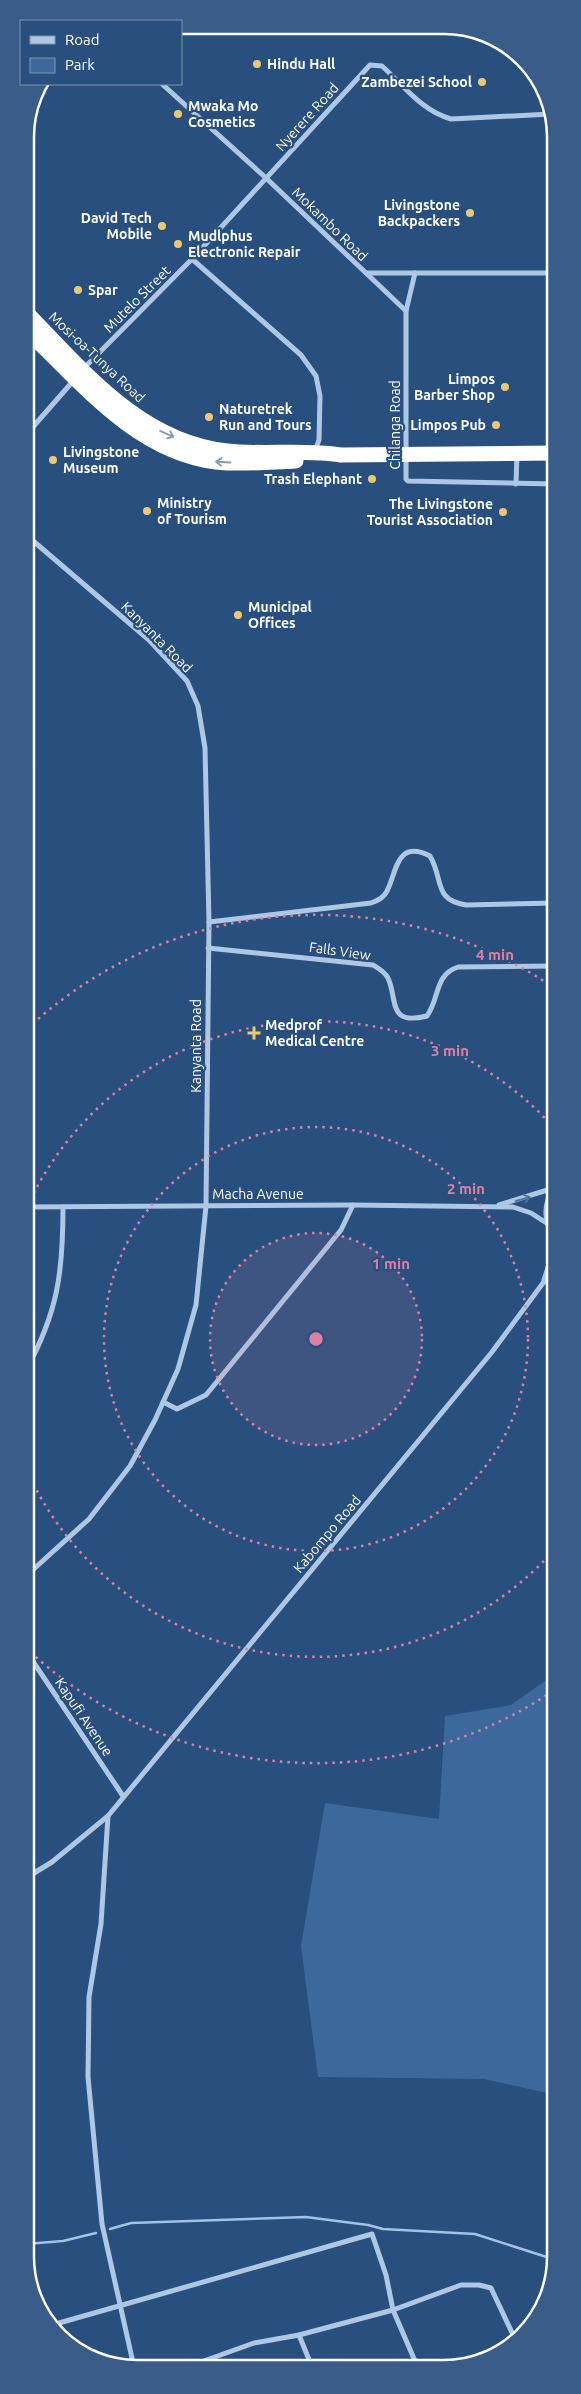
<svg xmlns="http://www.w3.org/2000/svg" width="581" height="2394" viewBox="0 0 581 2394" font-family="Ubuntu,sans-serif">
<rect width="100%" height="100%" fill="#284f7e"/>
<path fill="#3c689b" d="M556 1673V2095L484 2079 318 2077 301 1946 325 1803 439 1819 445 1716 511 1705Z"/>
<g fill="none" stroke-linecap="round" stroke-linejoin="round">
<g stroke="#a3c2e5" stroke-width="2.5">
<path d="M110 2229 131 2223 306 2217 368 2225 383 2229 475 2234 556 2260"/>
<path d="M26 2244 63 2241 96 2233"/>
</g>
<g stroke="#aec7e5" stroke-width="5">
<path d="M162 84 266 178 366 273H555"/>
<path d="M192 259 301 355 316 376 320 396 319 440 315 451"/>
<path d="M366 273 406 311V479L408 481 555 484"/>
<path d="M406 311 415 273"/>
<path d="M83 369 192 259 370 65 382 66C403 85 422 111 451 119L551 114"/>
<path d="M25 436 74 380"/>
<path d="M516 484 517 454"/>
<path d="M25 534 149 640 187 681 198 706 205 748 209 922 206 1206 196 1305 178 1369 155 1420 130 1466 89 1519 26 1576"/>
<path d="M209 922 371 903C377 901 384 898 387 891 397 872 396 839 430 856 444 880 433 900 466 905L555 903"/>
<path d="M208 948 373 965C378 968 385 972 388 978 398 1000 387 1026 427 1016 440 998 434 975 458 967L555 966"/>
<path d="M554 1188C544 1203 542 1221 555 1235"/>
<path d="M499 1205 554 1188"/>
<path d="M26 1207 353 1205 513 1207 531 1213 548 1224"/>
<path d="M544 1280 552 1255 551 1230"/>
<path d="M26 1370C58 1312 63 1272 63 1207"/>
<path d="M163 1402 177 1409 206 1395 341 1230 353 1205"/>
<path d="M26 1651 123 1796"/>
<path d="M108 1816 101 1924 89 1997 88 2077 102 2224 134 2367"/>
<path d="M26 1878 52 1862 108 1816 492 1352 543 1283 555 1270"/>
<path d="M52 2325 372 2234 386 2275 393 2310 418 2368"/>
<path d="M299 2335 312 2367"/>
<path d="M187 2367 254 2343 299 2335 393 2310 461 2285H479L491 2288 516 2341"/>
</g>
<g stroke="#fff" stroke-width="15">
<path d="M25 311C82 369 140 442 227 451 265 455 303 449 341 455L555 453"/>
<path d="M25 329C80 381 135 452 216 462 242 465 269 462 296 461"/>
</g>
</g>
<defs><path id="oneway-shaft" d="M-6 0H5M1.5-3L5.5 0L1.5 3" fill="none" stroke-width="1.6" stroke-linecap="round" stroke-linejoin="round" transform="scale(1.25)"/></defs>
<g stroke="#899eb8">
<use href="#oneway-shaft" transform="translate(167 434) rotate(24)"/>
<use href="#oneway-shaft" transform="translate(223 462) rotate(-177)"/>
</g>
<use stroke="#50739d" href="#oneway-shaft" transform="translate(523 1199) rotate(-15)"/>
<circle cx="316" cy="1339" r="106" fill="#dd80a5" fill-opacity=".12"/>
<g fill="none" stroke="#dd80a5" stroke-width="2.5" stroke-dasharray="2.5 5">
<circle cx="316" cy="1339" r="106"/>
<circle cx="316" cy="1339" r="212"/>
<path d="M554 1550A318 318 0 0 1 27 1471M27 1207A318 318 0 0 1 554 1128"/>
<path d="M553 1691A424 424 0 0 1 27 1649M27 1029A424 424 0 0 1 553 987"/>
</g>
<g fill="#ecc874" stroke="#284f7e" stroke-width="2">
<circle cx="257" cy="64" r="5"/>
<circle cx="482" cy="82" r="5"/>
<circle cx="178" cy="114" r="5"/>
<circle cx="470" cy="213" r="5"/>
<circle cx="162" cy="226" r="5"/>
<circle cx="178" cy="244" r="5"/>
<circle cx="78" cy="290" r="5"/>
<circle cx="505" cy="387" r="5"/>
<circle cx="209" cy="417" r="5"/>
<circle cx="496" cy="425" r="5"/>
<circle cx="53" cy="460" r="5"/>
<circle cx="372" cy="479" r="5"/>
<circle cx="147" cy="511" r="5"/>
<circle cx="503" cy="512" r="5"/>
<circle cx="238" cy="615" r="5"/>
<path d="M251.5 1025.5h5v5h5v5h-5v5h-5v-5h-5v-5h5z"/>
</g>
<g text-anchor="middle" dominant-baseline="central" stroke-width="4.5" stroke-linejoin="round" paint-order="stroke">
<g font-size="14" font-weight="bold" fill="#fff" stroke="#284f7e" text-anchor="start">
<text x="267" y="64">Hindu Hall</text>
<text x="472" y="82" text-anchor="end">Zambezei School</text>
<text x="188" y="106">Mwaka Mo<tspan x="188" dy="16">Cosmetics</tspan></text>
<text x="460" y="205" text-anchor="end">Livingstone<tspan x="460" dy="16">Backpackers</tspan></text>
<text x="152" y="218" text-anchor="end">David Tech<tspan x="152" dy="16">Mobile</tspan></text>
<text x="188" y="236">Mudlphus<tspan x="188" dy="16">Electronic Repair</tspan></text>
<text x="88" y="290">Spar</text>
<text x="495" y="379" text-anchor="end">Limpos<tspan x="495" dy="16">Barber Shop</tspan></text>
<text x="219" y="409">Naturetrek<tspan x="219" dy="16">Run and Tours</tspan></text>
<text x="486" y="425" text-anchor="end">Limpos Pub</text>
<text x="63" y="452">Livingstone<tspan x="63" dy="16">Museum</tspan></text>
<text x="362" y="479" text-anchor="end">Trash Elephant</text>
<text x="157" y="503">Ministry<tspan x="157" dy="16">of Tourism</tspan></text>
<text x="493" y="504" text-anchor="end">The Livingstone<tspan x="493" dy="16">Tourist Association</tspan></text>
<text x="248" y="607">Municipal<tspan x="248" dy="16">Offices</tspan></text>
<text x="265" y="1025">Medprof<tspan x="265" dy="16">Medical Centre</tspan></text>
</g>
<g font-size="14" fill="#fff" stroke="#284f7e">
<text transform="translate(307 117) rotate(-48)">Nyerere Road</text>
<text transform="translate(330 224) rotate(44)">Mokambo Road</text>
<text transform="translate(137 299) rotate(-45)">Mutelo Street</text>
<text transform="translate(97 357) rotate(43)">Mosi-oa-Tunya Road</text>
<text transform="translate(395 425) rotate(-90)">Chilanga Road</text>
<text transform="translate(157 637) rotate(45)">Kanyanta Road</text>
<text transform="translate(340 951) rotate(8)">Falls View</text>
<text transform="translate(196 1046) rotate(-90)">Kanyanta Road</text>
<text x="258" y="1194">Macha Avenue</text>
<text transform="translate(327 1534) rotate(-50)">Kabompo Road</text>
<text transform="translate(84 1717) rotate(56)">Kapufi Avenue</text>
</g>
</g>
<path d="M0 0H581V2394H0ZM137 34H444A103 103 0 0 1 547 137V2257A103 103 0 0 1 444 2360H137A103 103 0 0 1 34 2257V137A103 103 0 0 1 137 34Z" fill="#395d88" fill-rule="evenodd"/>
<path fill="none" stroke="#fff" stroke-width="2.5" d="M137 34H444A103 103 0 0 1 547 137V2257A103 103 0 0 1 444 2360H137A103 103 0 0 1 34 2257V137A103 103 0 0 1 137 34Z"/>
<circle cx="316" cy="1339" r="8" fill="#dd80a5" stroke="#284f7e" stroke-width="2.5"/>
<g font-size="15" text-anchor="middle" font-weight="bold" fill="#dd80a5" stroke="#284f7e" stroke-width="4.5" stroke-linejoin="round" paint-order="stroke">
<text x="495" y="960">4 min</text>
<text x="450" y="1056">3 min</text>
<text x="466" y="1194">2 min</text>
<text x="391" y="1269">1 min</text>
</g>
<rect x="20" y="20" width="162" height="65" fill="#284f7e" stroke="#7e95b2"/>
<rect x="30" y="36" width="25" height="8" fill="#aec7e5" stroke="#7e95b2"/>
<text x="65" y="45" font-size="15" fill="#ffffff">Road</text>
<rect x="30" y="58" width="25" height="15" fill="#3c689b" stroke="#7e95b2"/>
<text x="65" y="70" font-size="15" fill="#ffffff">Park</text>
</svg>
